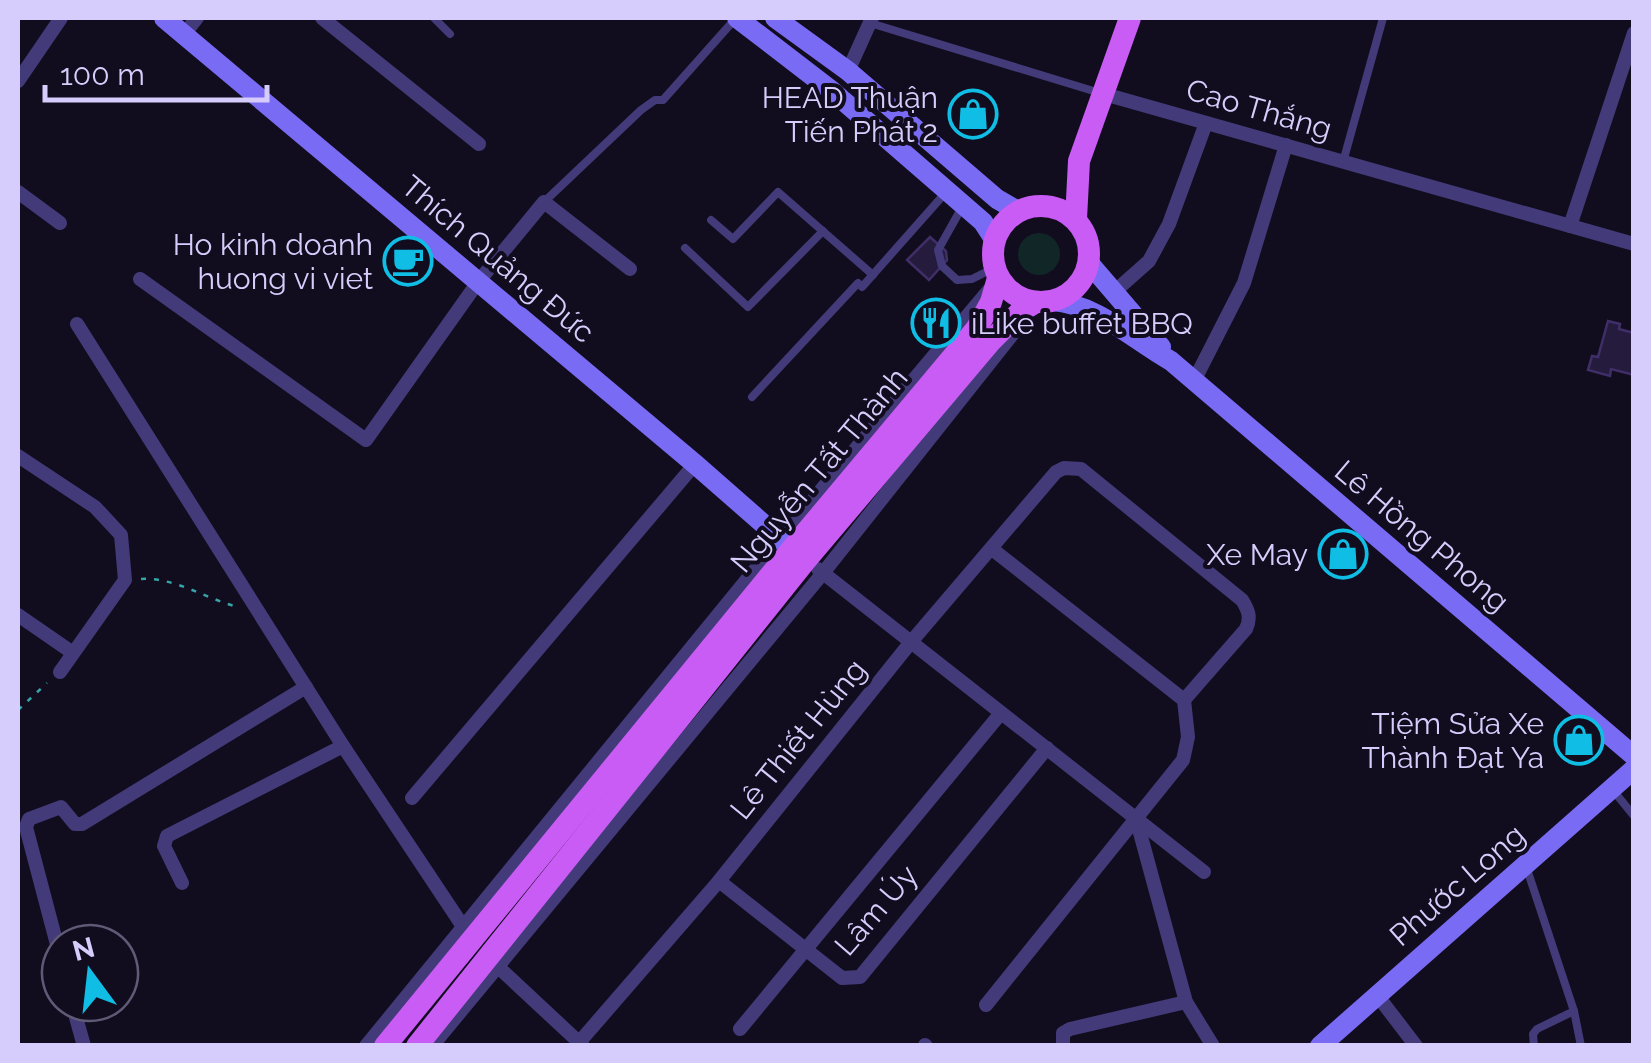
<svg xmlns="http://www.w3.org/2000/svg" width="1651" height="1063" viewBox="0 0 1651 1063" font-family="Raleway,sans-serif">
<rect width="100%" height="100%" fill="#110d1e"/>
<circle fill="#112627" cx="1039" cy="254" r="21"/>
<g fill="#251b3d" stroke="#3f2e67" stroke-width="2.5">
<path d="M930 237 946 251 947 260 929 280 907 260Z"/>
<path d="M1608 321 1620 324 1619 329 1634 333V375L1611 369 1610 376 1588 370 1592 356 1598 357Z"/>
</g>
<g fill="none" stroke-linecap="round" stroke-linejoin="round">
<g stroke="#35a5a8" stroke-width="2.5" stroke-dasharray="5 8" stroke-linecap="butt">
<path d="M141 579C175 577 206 599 238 607"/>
<path d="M18 710 47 683"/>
</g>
<g stroke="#433b79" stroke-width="8">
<path d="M434 18 450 34"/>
<path d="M870 23 1100 93"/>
<path d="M1343 162 1383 18"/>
<path d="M544 202 641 110 655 100H663L736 18"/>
<path d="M961 209 938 250 942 266 957 280 972 279 994 268"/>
<path d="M711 220 733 239 778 192 873 275"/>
<path d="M685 248 748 307 823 231"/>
<path d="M752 397 858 283 862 287 947 191"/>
<path d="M1612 789 1634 816"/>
<path d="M1526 866 1574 1011 1581 1046"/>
<path d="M1534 1046 1533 1034 1537 1029 1574 1011"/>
</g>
<g stroke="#433b79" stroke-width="14">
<path d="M322 18 479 144"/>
<path d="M185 33 197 18"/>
<path d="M848 71 872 18"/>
<path d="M18 81 61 18"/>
<path d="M1104 94 1634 244"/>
<path d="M18 192 60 223"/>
<path d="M1570 226 1634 33"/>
<path d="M140 279 366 440 478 282 544 202 630 269"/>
<path d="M1113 293 1149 261 1169 224 1206 123"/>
<path d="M77 324 343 746 466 931"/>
<path d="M1194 381 1244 283 1286 145"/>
<path d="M18 456 95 507 121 535 125 580 60 672"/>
<path d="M818 569 1204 872"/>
<path d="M18 615 73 653"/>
<path d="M412 798 695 464"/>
<path d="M1136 818 1186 1002 1213 1046"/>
<path d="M719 881 842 978 860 977 1047 748"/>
<path d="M182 883 164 846 167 836 343 746"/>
<path d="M60 956 26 827 29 819 61 807 75 824H82L306 687"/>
<path d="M496 965 583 1046"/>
<path d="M1377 995 1416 1046"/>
<path d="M72 1003 84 1046"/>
<path d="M986 1005 1183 760 1188 737 1184 700 992 549"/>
<path d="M740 1029 1001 713"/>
<path d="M925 1045 926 1046"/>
<path d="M366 1046 780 539 989 290"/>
<path d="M432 1046 823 573 1023 321"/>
<path d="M576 1046 719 881 911 642 1056 472 1064 468 1081 469 1242 600C1249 611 1251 618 1246 629L1184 700"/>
<path d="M1063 1046V1033L1070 1029 1186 1002"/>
</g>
<g stroke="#7a6bf5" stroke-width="20">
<path d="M164 18 695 464 792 549"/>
<path d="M737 18 832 91 983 222 994 239"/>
<path d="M775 18 848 71 997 199 1018 211"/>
<path d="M1089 263 1161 347"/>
<path d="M1052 301C1097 304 1132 339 1171 361L1634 756"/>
<path d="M1320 1046 1634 769"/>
</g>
<g stroke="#c85cf4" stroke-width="22">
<circle cx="1041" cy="254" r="48"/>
<path d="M1076 219 1079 161 1130 18"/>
<path d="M385 1046 792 549 977 328 991 302 998 278"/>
<path d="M417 1046 806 560 991 341 1021 311 1036 302"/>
</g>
</g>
<defs>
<g id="shop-ring" transform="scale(2.5)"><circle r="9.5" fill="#110d1e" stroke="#10bde5" stroke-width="1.5"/><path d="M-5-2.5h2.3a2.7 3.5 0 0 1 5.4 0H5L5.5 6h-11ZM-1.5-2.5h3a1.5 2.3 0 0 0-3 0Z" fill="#10bde5"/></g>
<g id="cafe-ring" transform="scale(2.5)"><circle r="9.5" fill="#110d1e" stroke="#10bde5" stroke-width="1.5"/><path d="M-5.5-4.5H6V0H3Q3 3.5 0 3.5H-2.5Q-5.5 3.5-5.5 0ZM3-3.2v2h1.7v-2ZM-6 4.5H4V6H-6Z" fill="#10bde5"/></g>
<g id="restaurant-ring" transform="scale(2.5)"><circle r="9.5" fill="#110d1e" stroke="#10bde5" stroke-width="1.5"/><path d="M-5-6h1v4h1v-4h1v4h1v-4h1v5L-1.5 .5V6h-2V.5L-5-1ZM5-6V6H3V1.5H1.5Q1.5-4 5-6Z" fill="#10bde5"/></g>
</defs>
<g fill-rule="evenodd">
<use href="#shop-ring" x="973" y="114"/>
<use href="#cafe-ring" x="408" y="261"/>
<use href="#restaurant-ring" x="936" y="323"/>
<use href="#shop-ring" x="1343" y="554"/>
<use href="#shop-ring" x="1579" y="740"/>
</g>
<g text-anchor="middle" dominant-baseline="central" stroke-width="8" stroke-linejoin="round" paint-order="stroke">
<g font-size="30" fill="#d7cdfc" stroke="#110d1e" text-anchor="end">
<text x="938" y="97">HEAD Thuận<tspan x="938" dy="34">Tiến Phát 2</tspan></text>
<text x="373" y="244">Ho kinh doanh<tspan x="373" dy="34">huong vi viet</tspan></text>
<text x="971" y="323" text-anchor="start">iLike buffet BBQ</text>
<text x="1308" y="554">Xe May</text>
<text x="1544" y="723">Tiệm Sửa Xe<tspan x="1544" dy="34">Thành Đạt Ya</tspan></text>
</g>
<g font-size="30" fill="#d7cdfc" stroke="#110d1e">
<text transform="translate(1259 109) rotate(16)">Cao Thắng</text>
<text transform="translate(498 259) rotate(40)">Thích Quảng Đức</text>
<text transform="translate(819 470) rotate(-50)">Nguyễn Tất Thành</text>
<text transform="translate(1422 536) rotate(40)">Lê Hồng Phong</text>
<text transform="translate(798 739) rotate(-51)">Lê Thiết Hùng</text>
<text transform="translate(1457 885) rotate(-41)">Phước Long</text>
<text transform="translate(876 910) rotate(-49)">Lâm Úy</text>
</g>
</g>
<rect width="1651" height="1063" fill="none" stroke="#d7cdfc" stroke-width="40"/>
<g transform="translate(90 973) rotate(345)"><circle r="48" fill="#110d1e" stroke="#605a77" stroke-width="2.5"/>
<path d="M0-8L18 38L0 25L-18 38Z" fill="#10bde5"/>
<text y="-15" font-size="28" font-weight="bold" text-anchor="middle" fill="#d7cdfc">N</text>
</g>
<path d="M45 85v15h222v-15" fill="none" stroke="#d7cdfc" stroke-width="5"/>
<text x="60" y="85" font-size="30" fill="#d7cdfc" stroke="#110d1e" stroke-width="8" paint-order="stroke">100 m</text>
</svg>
